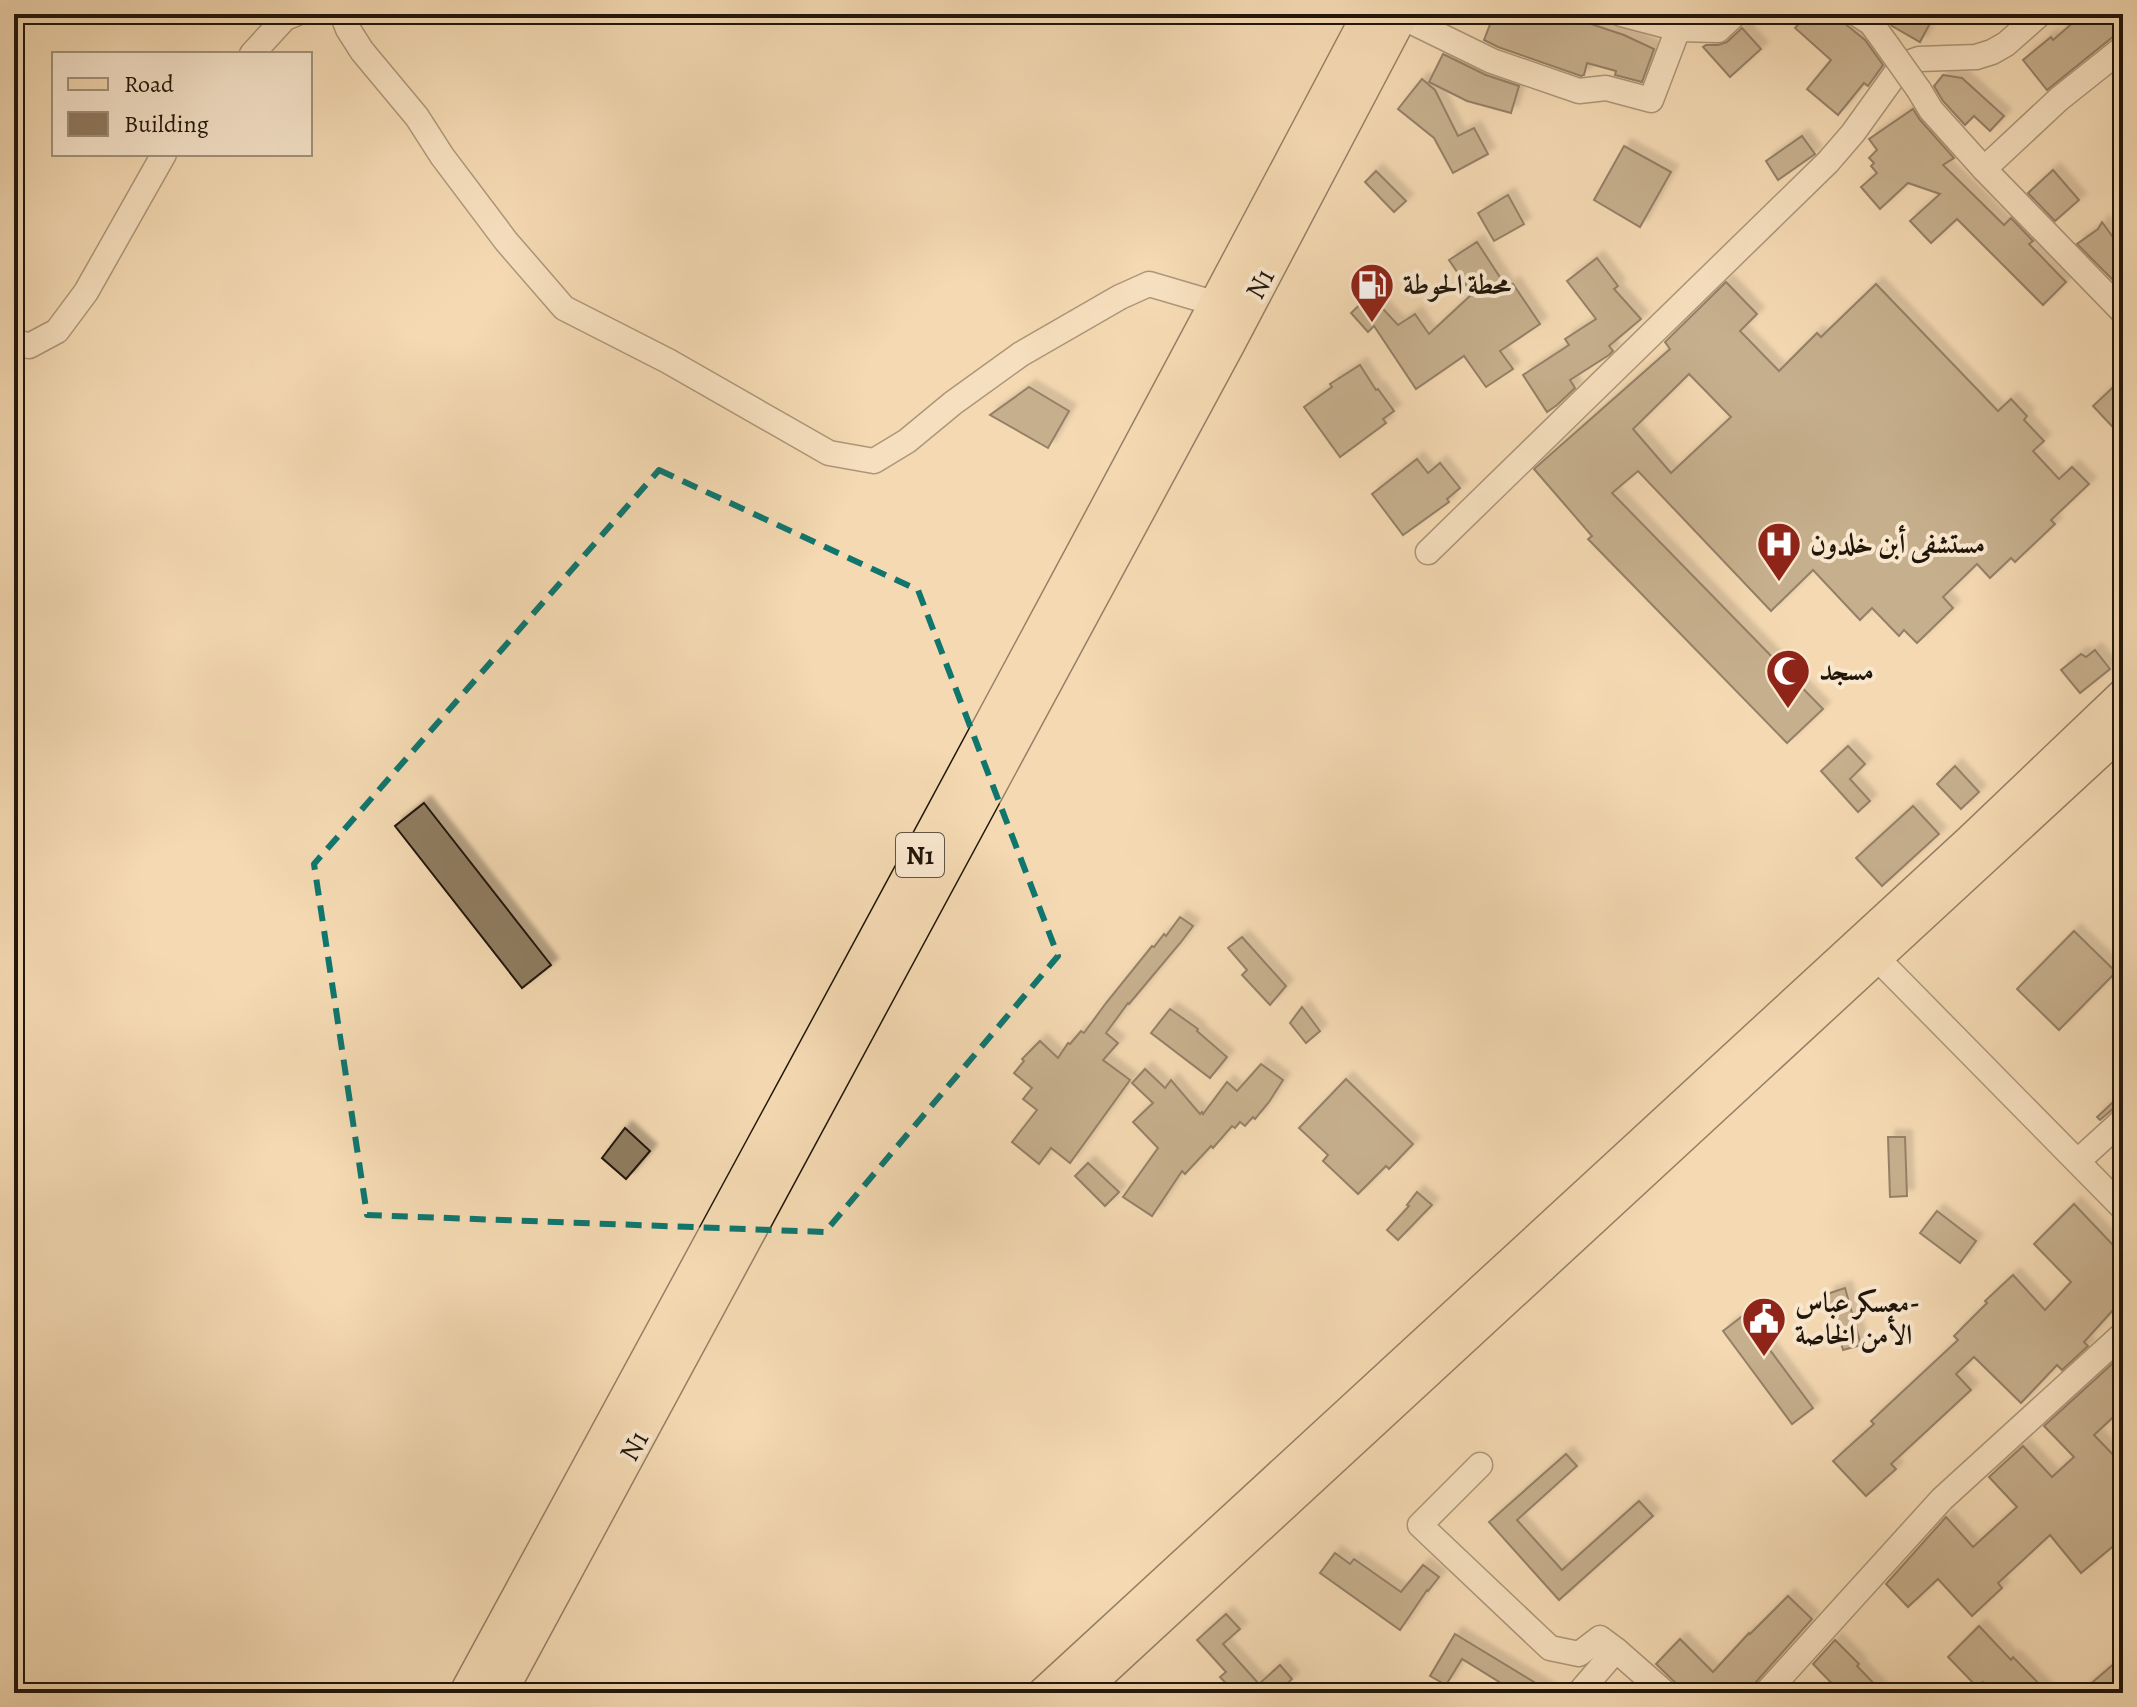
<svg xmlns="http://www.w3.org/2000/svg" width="2137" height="1707" viewBox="0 0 2137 1707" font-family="Alegreya,Amiri,serif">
<defs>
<filter id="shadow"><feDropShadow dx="7" dy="-7" stdDeviation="2" flood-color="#0004"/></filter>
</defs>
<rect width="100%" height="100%" fill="#f4d9b2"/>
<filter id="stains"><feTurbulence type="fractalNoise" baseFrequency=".0025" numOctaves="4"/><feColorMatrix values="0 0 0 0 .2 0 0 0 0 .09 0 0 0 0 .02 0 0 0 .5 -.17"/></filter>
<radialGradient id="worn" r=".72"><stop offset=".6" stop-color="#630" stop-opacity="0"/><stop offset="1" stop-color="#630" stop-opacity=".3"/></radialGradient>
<g fill="#8f7b61" stroke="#21160a" stroke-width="2" fill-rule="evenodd" filter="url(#shadow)">
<path d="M1494 14H1561L1624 35 1654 49 1642 82 1615 75 1616 71 1587 63 1584 75 1581 76 1498 47 1484 40Z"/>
<path d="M1807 14H1833L1865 40 1883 65 1868 86 1864 83 1838 115 1807 89 1831 60 1795 28Z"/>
<path d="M1883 14H1935L1920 42 1892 26Z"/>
<path d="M2083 14H2123V33L2114 36 2047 90 2023 60 2051 37 2053 40Z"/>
<path d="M1742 28 1761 49 1730 77 1703 47 1706 45H1718L1727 42Z"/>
<path d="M1443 54 1486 75 1519 86 1511 113 1467 101 1429 82Z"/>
<path d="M1943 75 1962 78 2004 116 1990 131 1974 116 1965 125 1943 101 1934 86Z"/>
<path d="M1422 79 1435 90 1458 136 1474 128 1488 154 1453 173 1434 138 1398 109Z"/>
<path d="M1913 109 1920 120 1954 158 1943 165 2004 225 2011 218 2033 241 2029 244 2066 282 2043 305 1957 219 1931 243 1910 221 1940 194 1908 183 1880 209 1861 187 1877 173 1871 166 1874 163 1869 158 1877 150 1869 139Z"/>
<path d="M1802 136 1815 154 1778 180 1766 161Z"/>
<path d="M1624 146 1671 172 1640 227 1594 200Z"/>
<path d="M2053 170 2079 200 2055 221 2028 193Z"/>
<path d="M1376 171 1406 201 1394 212 1365 182Z"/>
<path d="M1508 195 1524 224 1494 241 1478 213Z"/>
<path d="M2102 222 2123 251V290L2077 244 2098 229Z"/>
<path d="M1477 242 1507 288 1513 284 1540 324 1500 351 1513 369 1486 387 1464 356 1416 389 1374 326 1368 332 1351 313 1370 295 1398 325 1415 314 1429 334 1472 294 1449 260Z"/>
<path d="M1597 258 1618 286 1614 289 1641 319 1609 346 1613 351 1609 355 1570 380 1575 388 1557 405 1547 412 1523 375 1569 345 1565 339 1596 319 1567 281Z"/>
<path d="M1726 282 1757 314 1740 331 1779 371 1817 333 1821 337 1876 284 1998 411 2011 399 2027 416 2024 420 2044 441 2033 451 2059 479 2072 467 2089 484 2051 520 2055 524 2015 562 2011 558 1990 578 1977 564 1943 597 1953 608 1917 643 1904 630 1899 636 1872 608 1860 620 1813 570 1771 611 1638 471 1612 493 1823 709 1787 743 1588 539 1592 536 1534 469 1670 349 1665 342ZM1689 374 1731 417 1671 473 1633 429Z"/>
<path d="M1360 365 1376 390 1378 389 1394 411 1383 419 1386 423 1340 457 1304 407 1332 387 1330 384Z"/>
<path d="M2123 378V438L2093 406Z"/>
<path d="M1029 387 1069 411 1048 448 990 415Z"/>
<path d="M1417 459 1428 473 1440 463 1460 488 1447 499 1449 502 1403 535 1372 494Z"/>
<path d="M2095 650 2110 669 2080 693 2061 670 2081 654 2086 657Z"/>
<path d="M1848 746 1865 764 1850 779 1870 801 1858 812 1821 771Z"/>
<path d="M1955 766 1979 792 1961 809 1937 784Z"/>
<path d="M424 803 551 965 522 988 395 826Z"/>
<path d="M1913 806 1939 834 1882 886 1856 858Z"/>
<path d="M1180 917 1193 926 1181 942 1139 992 1129 1004 1128 1003 1106 1033 1118 1043 1103 1060 1130 1080 1070 1163 1051 1148 1039 1164 1012 1142 1037 1110 1023 1099 1032 1088 1014 1073 1024 1061 1022 1059 1040 1041 1058 1058 1068 1043 1070 1044 1081 1031 1084 1033 1106 1003 1152 946 1154 947 1164 934 1166 936Z"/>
<path d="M2074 931 2116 972 2059 1030 2017 989Z"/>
<path d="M1242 937 1286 986 1270 1005 1242 975 1247 970 1228 948Z"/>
<path d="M1302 1007 1320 1031 1306 1043 1290 1023Z"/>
<path d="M1170 1009 1198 1029 1197 1031 1227 1057 1210 1078 1151 1033Z"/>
<path d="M1261 1064 1283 1080 1269 1102 1255 1119 1253 1117 1245 1126 1240 1122 1235 1128 1232 1126 1213 1148 1211 1146 1185 1174 1182 1171 1152 1216 1123 1197 1158 1148 1133 1122 1153 1103 1132 1083 1145 1069 1165 1088 1171 1080 1200 1114 1202 1112 1203 1114 1227 1082 1237 1091Z"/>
<path d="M1346 1079 1413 1144 1389 1169 1386 1166 1358 1194 1323 1161 1328 1155 1299 1128Z"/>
<path d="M2123 1093V1105L2114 1108 2100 1120 2097 1117Z"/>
<path d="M625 1128 650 1151 626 1179 602 1158Z"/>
<path d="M1888 1137H1905L1907 1196 1890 1197Z"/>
<path d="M1088 1163 1119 1192 1105 1206 1075 1176Z"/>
<path d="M1417 1192 1432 1205 1398 1240 1387 1230 1409 1206 1407 1205Z"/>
<path d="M2074 1204 2113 1245 2123 1235V1299L2084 1342 2088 1346 2062 1370 2057 1365 2021 1403 1974 1357 1956 1374 1971 1390 1891 1464 1896 1469 1866 1496 1833 1461 1874 1424 1871 1421 1958 1340 1954 1336 1987 1303 1985 1301 2013 1275 2045 1310 2071 1282 2034 1244Z"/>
<path d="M1937 1211 1976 1241 1960 1263 1920 1233Z"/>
<path d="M1845 1288 1861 1345 1843 1350 1827 1294Z"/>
<path d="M1744 1315 1813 1408 1792 1424 1723 1331Z"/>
<path d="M2123 1354V1408L2094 1435 2123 1465V1538L2081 1573 2050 1535 1998 1583 2002 1588 1972 1616 1938 1579 1908 1607 1886 1584 1946 1517 1973 1547 2017 1507 1989 1477 2023 1446 2052 1477 2074 1457 2044 1426Z"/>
<path d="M1566 1454 1577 1466 1517 1520 1562 1570 1639 1501 1653 1516 1559 1600 1489 1522Z"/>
<path d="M1335 1553 1350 1564 1354 1559 1401 1592 1423 1565 1439 1577 1428 1591 1427 1590 1400 1630 1320 1573Z"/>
<path d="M1788 1596 1812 1619 1755 1683 1751 1693H1686L1656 1664 1680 1639 1713 1672 1749 1633 1750 1634Z"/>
<path d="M1226 1614 1240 1629 1223 1644 1259 1684 1280 1665 1292 1679 1277 1693H1235L1220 1677 1226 1672 1197 1640Z"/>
<path d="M1979 1626 2011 1660 2013 1657 2048 1693H1994L1983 1682 1977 1687 1948 1657Z"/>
<path d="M1455 1634 1552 1693H1517L1462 1659 1446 1685 1430 1676Z"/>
<path d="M1835 1640 1859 1664 1857 1666 1883 1693H1841L1813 1664Z"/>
<path d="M2123 1656V1693H2080Z"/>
</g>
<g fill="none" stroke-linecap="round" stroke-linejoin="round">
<g stroke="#564734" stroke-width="27">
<g id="minor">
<path d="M342 14 348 29 362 51 417 117 442 156 506 241 564 308 668 361 829 453 874 461 907 441 953 403 1021 354 1120 297 1149 284 1217 304"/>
<path d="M1621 14 1678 29 1718 30 1735 14"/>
<path d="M1857 14 1871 23 1887 45"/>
<path d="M1400 16 1492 61 1579 91 1606 88 1651 100 1678 29"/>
<path d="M252 54 285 18 295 14"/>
<path d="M1919 90 1931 110 1984 169 2123 312"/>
<path d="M1984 169 2059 99 2123 48"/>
<path d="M14 341 29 346 57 331 86 292 164 154"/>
<path d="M1428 552 1828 162 1853 133 1899 69 1908 63 1919 59 1976 57 1992 52 2006 44 2040 14"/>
<path d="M1865 946 2123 1208"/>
<path d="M2078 1161 2123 1120"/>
<path d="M1480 1465 1420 1525 1550 1648 1579 1654 1600 1638 1616 1650"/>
<path d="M1579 1693 1616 1650 1665 1693"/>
<path d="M1766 1693 1942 1499 2123 1334"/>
</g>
</g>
<g stroke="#21160a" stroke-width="33">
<g id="major">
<path d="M1043 1693 1970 840 2123 694"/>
<path d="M1080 1693 2123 731"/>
</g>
</g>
<g stroke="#21160a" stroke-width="37">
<g id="highway">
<path d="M467 1693C770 1135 1074 576 1370 14"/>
<path d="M499 1693 1228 343 1401 14"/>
</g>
</g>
<use href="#minor" stroke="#f8e6cd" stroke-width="24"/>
<use href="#major" stroke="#f4d9b2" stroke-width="30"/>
<use href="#highway" stroke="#f4d9b2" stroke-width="34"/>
<g stroke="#564734" stroke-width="27" stroke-linecap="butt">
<path id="minor-bridge" d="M1887 45 1919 90"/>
</g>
<use href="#minor-bridge" stroke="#f8e6cd" stroke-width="24"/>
</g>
<path d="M0 0H2137V1707H0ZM659 470 918 590 1058 956 825 1232 367 1215 314 864Z" fill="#f4d9b2" fill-opacity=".55" fill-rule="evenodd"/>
<path fill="none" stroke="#0f766e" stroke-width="6" stroke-dasharray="16 10" stroke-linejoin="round" d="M659 470 918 590 1058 956 825 1232 367 1215 314 864Z"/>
<defs>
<g id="fuel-pin" transform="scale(2.3)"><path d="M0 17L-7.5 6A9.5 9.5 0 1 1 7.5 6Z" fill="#8f2418" stroke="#f8e6cd"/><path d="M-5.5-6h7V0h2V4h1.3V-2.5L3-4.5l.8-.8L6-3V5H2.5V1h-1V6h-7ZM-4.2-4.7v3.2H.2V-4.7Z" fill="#fff"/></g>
<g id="hospital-pin" transform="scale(2.3)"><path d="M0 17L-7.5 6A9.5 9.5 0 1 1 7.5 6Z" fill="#8f2418" stroke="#f8e6cd"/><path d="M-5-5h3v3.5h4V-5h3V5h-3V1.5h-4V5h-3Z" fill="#fff"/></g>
<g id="mosque-pin" transform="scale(2.3)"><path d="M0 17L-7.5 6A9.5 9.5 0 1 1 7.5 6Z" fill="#8f2418" stroke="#f8e6cd"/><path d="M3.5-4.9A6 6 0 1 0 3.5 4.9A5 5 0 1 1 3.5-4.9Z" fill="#fff"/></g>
<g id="civic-pin" transform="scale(2.3)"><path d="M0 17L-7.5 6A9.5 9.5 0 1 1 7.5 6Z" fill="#8f2418" stroke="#f8e6cd"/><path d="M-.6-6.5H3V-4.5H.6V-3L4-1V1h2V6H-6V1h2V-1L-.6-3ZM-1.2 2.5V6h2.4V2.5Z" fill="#fff"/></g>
</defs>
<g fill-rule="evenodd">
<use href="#fuel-pin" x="1372" y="285"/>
<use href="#hospital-pin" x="1779" y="544"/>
<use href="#mosque-pin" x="1788" y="671"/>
<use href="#civic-pin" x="1764" y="1319"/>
</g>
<g text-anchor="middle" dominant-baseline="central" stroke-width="8" stroke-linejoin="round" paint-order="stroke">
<rect fill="#f8e6cd" stroke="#625444" stroke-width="2" x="896" y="833" width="48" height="44" rx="6"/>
<g font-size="26" font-weight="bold" fill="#21160a">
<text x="920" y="855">N1</text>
</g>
<g font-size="28" fill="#21160a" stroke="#f8e6cd">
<text transform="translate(1260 284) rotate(-62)">N1</text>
<text transform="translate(634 1446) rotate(-61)">N1</text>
</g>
<g font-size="28" font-weight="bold" fill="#21160a" stroke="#f8e6cd" text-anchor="start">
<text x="1403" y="285">محطة الحوطة</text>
<text x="1810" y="544">مستشفى أبن خلدون</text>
<text x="1819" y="671">مسجد</text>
<text x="1795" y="1303">معسكر عباس-<tspan x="1795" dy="32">الأمن الخاصة</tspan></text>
</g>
</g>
<rect width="2137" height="1707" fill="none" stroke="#f4d9b2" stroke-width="48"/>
<rect x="16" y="16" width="2105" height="1675" fill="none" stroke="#21160a" stroke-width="4"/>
<rect x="24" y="24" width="2089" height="1659" fill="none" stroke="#21160a" stroke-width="2"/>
<rect x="52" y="52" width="260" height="104" fill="#f8e6cd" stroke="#a2937f" stroke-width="2"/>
<rect x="68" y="78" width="40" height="12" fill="#f4d9b2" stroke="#a2937f" stroke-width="2"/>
<text x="124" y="92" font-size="24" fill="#21160a">Road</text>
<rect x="68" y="112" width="40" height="24" fill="#8f7b61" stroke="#a2937f" stroke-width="2"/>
<text x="124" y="132" font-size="24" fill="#21160a">Building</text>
<rect width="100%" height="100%" filter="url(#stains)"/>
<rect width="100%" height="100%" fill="url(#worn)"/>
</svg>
